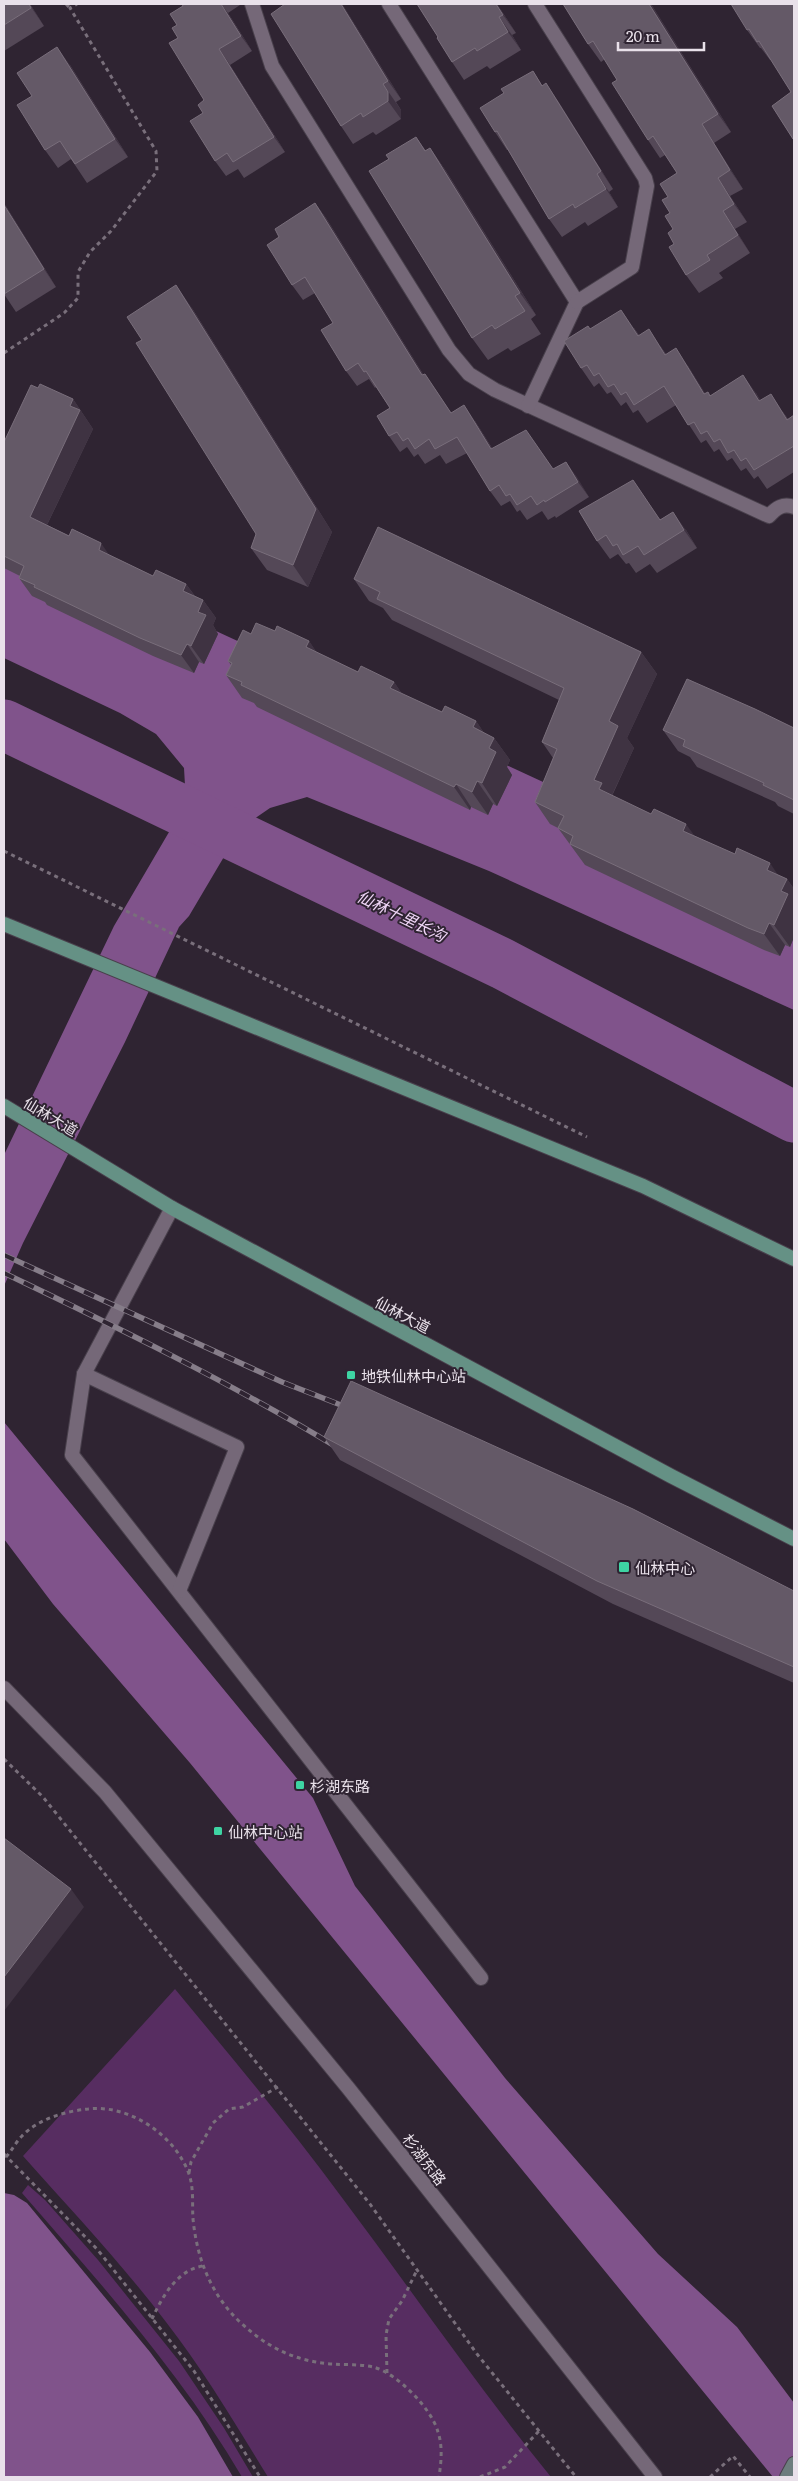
<svg xmlns="http://www.w3.org/2000/svg" width="798" height="2481" viewBox="0 0 798 2481" font-family="Literata,'Noto Sans SC',serif">
<rect width="100%" height="100%" fill="#2f2432"/>
<g fill="#572d61">
<path d="M175 1989C232 2058 290 2127 343 2199 412 2291 478 2387 551 2477H268C236 2425 204 2371 166 2322 122 2264 72 2211 23 2156Z"/>
<path d="M28 2185 45 2200 98 2260 179 2361 224 2428 253 2477H242C181 2373 101 2284 22 2193Z"/>
</g>
<g fill="#80538b">
<path d="M4 533 794 898V1010L489 871 307 797 270 808 241 828 189 916 179 927 125 1042 23 1243 4 1286V1155L114 926 186 803 184 768 156 734 120 713 4 658Z"/>
<path d="M4 1422 313 1798 355 1886 505 2078 658 2254 737 2327 794 2403V2477H773L190 1763 53 1604 4 1539Z"/>
<path d="M4 2193 14 2195 27 2203 150 2352 198 2417 233 2477H4Z"/>
</g>
<g fill="none" stroke-linecap="round" stroke-linejoin="round">
<path stroke="#80538b" stroke-width="51" d="M4 725 503 964 794 1117"/>
<g stroke="#49404c" stroke-width="16">
<g id="service">
<path d="M252 4 272 66 449 350 469 374 495 390 769 516C776 508 783 503 794 507"/>
<path d="M389 4 577 302 528 406"/>
<path d="M535 4 645 178 647 186 632 267 577 302"/>
</g>
</g>
<g stroke="#49404c" stroke-width="16">
<g id="minor">
<path d="M172 1208 84 1374 72 1455 481 1978"/>
<path d="M84 1374 237 1447 179 1591"/>
</g>
</g>
<g stroke="#49404c" stroke-width="16">
<path id="tertiary" d="M4 1688 105 1792 349 2089 655 2477"/>
</g>
<g stroke="#49404c" stroke-width="16">
<path id="secondary" d="M787 2477 794 2464"/>
</g>
<g stroke="#49404c" stroke-width="16">
<g id="primary">
<path d="M4 924 643 1186 794 1259"/>
<path d="M4 1106 172 1208 671 1476 794 1539"/>
</g>
</g>
<g stroke="#796f7b" stroke-width="3" stroke-dasharray="4 4" stroke-linecap="butt">
<path d="M66 4 70 8"/>
<path d="M4 353 64 313 78 298V272L90 252 111 231 157 171 156 151 70 8 77 4"/>
<path d="M4 851 587 1137"/>
<path d="M4 1759 43 1797 370 2204 477 2354 576 2477"/>
<path d="M4 2154 97 2249 194 2371 260 2477"/>
<path d="M6 2157C12 2150 16 2142 22 2136 38 2119 66 2111 88 2109 129 2104 175 2135 189 2174 194 2188 192 2205 193 2219 197 2259 211 2295 241 2323 268 2348 295 2361 332 2364 345 2365 360 2364 373 2367 397 2373 432 2409 438 2432 443 2447 441 2463 439 2477"/>
<path d="M189 2173 191 2162 213 2123 229 2109 243 2107 278 2087"/>
<path d="M152 2319C162 2297 177 2270 203 2266"/>
<path d="M387 2373 386 2335 389 2319 402 2301 416 2272"/>
<path d="M480 2477 505 2467 539 2431"/>
<path d="M710 2477 733 2456 750 2477"/>
</g>
<use href="#service" stroke="#756878" stroke-width="14"/>
<use href="#minor" stroke="#756878" stroke-width="14"/>
<use href="#tertiary" stroke="#756878" stroke-width="14"/>
<use href="#secondary" stroke="#6d7d7e" stroke-width="14"/>
<use href="#primary" stroke="#659185" stroke-width="14"/>
<g stroke="#867d89" stroke-width="5.5">
<g id="rail">
<path d="M4 1255 282 1382 351 1409"/>
<path d="M4 1273C117 1327 231 1383 338 1448"/>
</g>
</g>
<use href="#rail" stroke="#2f2432" stroke-width="4" stroke-dasharray="11" stroke-linecap="butt"/>
</g>
<g fill="#544857">
<path d="M4 4H30L44 26 4 51Z"/>
<path d="M182 4H240V5L228 13 252 51 230 65 285 152 244 178 238 169 226 176 215 161 203 113 204 100 178 38 177 25 183 6Z"/>
<path d="M285 4H342L401 99 396 102 401 110V119L376 135 373 132 353 144 341 126Z"/>
<path d="M417 4H497L516 33 512 35 521 50 490 69 487 66 464 80 452 62 438 37Z"/>
<path d="M563 4H651L731 132 714 143 743 189 730 196 747 222 735 229 750 253 719 273 723 278 699 293 686 275 674 244 673 229 668 197 677 173 665 155 660 158 648 140 617 80 605 59 601 62 588 44Z"/>
<path d="M794 4V141L772 106 791 92 771 60H770L761 48H760L747 30Z"/>
<path d="M70 65 128 157 87 183 71 159 58 168 45 150 32 96Z"/>
<path d="M533 71 542 85 558 101 613 189 609 192 618 207 588 226 585 222 562 237 549 219 508 150H507L495 132 504 93Z"/>
<path d="M416 137 426 151 430 148 446 171 536 315 531 319 541 334 511 351 508 348 488 360 472 338Z"/>
<path d="M4 203 56 287 16 312 4 294Z"/>
<path d="M315 203 326 218 423 374 435 389 451 413 475 421 492 448 554 469 566 462 589 497 556 518 555 516 548 520 542 511 527 520 520 510 517 512 510 501 501 506 490 491 467 453 446 464 440 455 425 464 418 454 414 457 407 447 400 452 389 436 390 408 376 387 375 388 369 379 357 386 346 371 333 323 315 293 303 300 292 285 279 237Z"/>
<path d="M192 308 332 532 308 587 267 570 251 548 256 534Z"/>
<path d="M634 328 639 335 661 347 666 354 688 366 705 394 710 395 756 393 760 400 783 412 788 419 794 415V472L767 489 758 476 754 479 746 468 741 471 732 458 727 461 719 449 714 452 706 440 701 443 676 405 647 423 638 410 633 413 626 402 621 406 611 392 607 394 599 383 594 387 581 368 590 329Z"/>
<path d="M38 388 73 399 93 429 47 525 153 576 186 584 195 596 203 600 216 618 213 625 218 634 204 664 199 662 194 673 153 656 47 605 45 602 32 596 19 578 20 576 4 568V442Z"/>
<path d="M579 511 661 519 686 530 697 548 657 573 650 564 636 573 629 563 626 564 618 554 610 559 597 541Z"/>
<path d="M354 579 641 652 657 674 627 738 634 748 612 796 695 836 787 879 794 889V937L790 947 785 945 780 956 764 950 585 865 558 828 550 824 535 802 553 758 542 742 559 700 392 620 383 608 369 601Z"/>
<path d="M275 631 309 641 316 652 358 672 394 682 402 694 442 712 476 721 484 733 494 738 510 760 507 767 512 775 497 806 493 804 488 815 471 807 470 810 257 707 254 703 242 698 226 675 231 665 228 661 251 634Z"/>
<path d="M794 728V814L778 806 775 802 697 767 690 757 678 751 663 730Z"/>
<path d="M324 1437 794 1591V1683L613 1604 340 1460Z"/>
</g>
<g fill="#3f3342">
<path d="M29 4H30L44 26Z"/>
<path d="M221 4 228 13 252 51 241 36Z"/>
<path d="M341 4H342L346 10 401 99 388 81Z"/>
<path d="M496 4H497L516 33 503 15Z"/>
<path d="M649 4H651L731 132 718 114Z"/>
<path d="M499 17 512 35 521 50 508 32Z"/>
<path d="M57 47 70 65 128 157 115 139Z"/>
<path d="M219 49 230 65 285 152 274 137Z"/>
<path d="M546 83 558 101 613 189 601 171Z"/>
<path d="M383 84 401 110V119L388 101Z"/>
<path d="M702 124 714 143 743 189 730 170Z"/>
<path d="M430 148 446 171 536 315 520 293Z"/>
<path d="M597 174 609 192 618 207 606 189Z"/>
<path d="M718 178 730 196 747 222 734 204Z"/>
<path d="M4 203 56 287 44 269 4 205Z"/>
<path d="M315 203 326 218 433 390 422 375Z"/>
<path d="M723 211 735 229 750 253 738 235Z"/>
<path d="M176 285 192 308 332 532 308 587 293 565Z"/>
<path d="M621 310 634 328 650 354 638 336Z"/>
<path d="M649 329 661 347 677 373 665 355Z"/>
<path d="M676 348 688 366 717 412 704 394Z"/>
<path d="M743 375 756 393 772 419 759 401Z"/>
<path d="M771 394 783 412 794 430 787 420Z"/>
<path d="M73 399 93 429 42 535 30 517 70 406Z"/>
<path d="M464 405 475 421 502 464 491 449Z"/>
<path d="M566 462 577 477 589 497 578 482Z"/>
<path d="M673 512 686 530 697 548 684 530Z"/>
<path d="M101 543 114 562 99 550Z"/>
<path d="M186 584 199 602 183 591Z"/>
<path d="M203 600 216 618 213 625 218 634 204 664 191 646 198 612Z"/>
<path d="M309 641 325 664 306 647Z"/>
<path d="M187 644 199 662 194 673 181 655Z"/>
<path d="M641 652 657 674 627 738 634 748 611 797 599 789 594 780 609 721Z"/>
<path d="M394 682 409 704 390 688Z"/>
<path d="M476 721 491 743 494 738 510 760 507 767 512 775 497 806 482 783 473 727Z"/>
<path d="M477 781 493 804 488 815 472 792Z"/>
<path d="M456 784 471 807 470 810 454 787Z"/>
<path d="M686 824 702 846 683 831Z"/>
<path d="M770 863 784 884 787 879 794 889V937L790 947 774 925 767 870Z"/>
<path d="M769 923 785 945 780 956 764 934Z"/>
<path d="M71 1889 84 1907 4 2011V1977Z"/>
</g>
<g fill="#645967" stroke="#796e7b">
<path d="M4 4H29L31 8 4 25Z"/>
<path d="M182 4H221L241 36 219 49 274 137 233 162 227 153 215 161 190 121 203 113 198 105 204 100 169 43 178 38 172 28 177 25 170 14 183 6Z"/>
<path d="M285 4H341L388 81 383 84 388 92V101L363 117 361 113 341 126 271 14Z"/>
<path d="M417 4H496L503 15 499 17 508 32 477 51 475 48 452 62 437 38 438 37Z"/>
<path d="M563 4H649L718 114 702 124 730 170 718 178 734 204 723 211 738 235 707 255 710 260 686 275 669 247 674 244 668 233 673 229 665 216 670 213 662 200 668 197 660 184 677 173 653 136 648 140 612 83 617 80 593 41 588 44Z"/>
<path d="M731 4H794V138L793 139 772 106 791 92 759 41 757 42 749 29 747 30Z"/>
<path d="M57 47 115 139 75 164 60 141 45 150 17 105 32 96 17 73Z"/>
<path d="M533 71 542 86 546 83 601 171 597 174 606 189 575 208 573 204 549 219 497 131 495 132 480 108 504 93 501 89Z"/>
<path d="M416 137 425 151 430 148 520 293 515 296 525 311 495 329 492 325 472 338 369 171 389 159 386 155Z"/>
<path d="M315 203 422 375 425 374 451 413 464 405 491 449 526 430 553 469 566 462 578 482 545 502 544 500 537 505 531 496 517 505 510 494 506 496 499 485 490 491 457 437 435 449 429 439 415 449 408 438 403 441 397 432 389 436 377 416 390 408 366 371 364 372 358 363 346 371 321 330 333 323 305 277 292 285 267 245 279 237 275 229Z"/>
<path d="M4 205 44 269 4 294Z"/>
<path d="M176 285 316 509 293 565 251 548 256 534 136 343 142 340 127 317Z"/>
<path d="M621 310 638 336 649 329 665 355 676 348 704 394 708 392 710 396 743 375 759 401 771 394 787 420 794 415V446L754 470 746 458 741 461 734 450 728 453 720 439 714 442 707 431 701 434 694 422 688 425 664 386 634 405 626 392 621 395 614 384 608 387 599 373 594 376 587 365 581 368 564 341 588 326 590 329Z"/>
<path d="M40 384 73 399 70 406 80 410 30 517 69 536 72 529 101 543 99 550 153 576 156 570 186 584 183 591 203 600 198 612 206 615 191 646 187 644 181 655 140 638 34 587 35 585 19 578 24 566 4 556V442L31 385 38 388Z"/>
<path d="M633 480 660 520 673 512 684 530 644 555 638 546 623 555 617 544 613 546 606 535 597 541 579 511Z"/>
<path d="M378 527 641 652 609 721 618 726 594 780 602 783 599 789 651 814 654 809 686 824 683 831 735 854 737 848 770 863 767 870 787 879 781 891 788 894 774 925 769 923 764 934 748 928 570 844 573 836 558 828 564 816 535 802 557 749 542 742 564 688 377 599 380 592 354 579Z"/>
<path d="M256 623 275 631 277 626 309 641 306 647 358 672 361 666 394 682 390 688 442 712 445 706 476 721 473 727 494 738 489 748 496 752 482 783 477 781 472 792 456 784 454 787 241 685 242 682 226 675 232 663 228 661 243 630 251 634Z"/>
<path d="M687 679 755 709 794 728V800L763 785 764 783 683 746 685 740 663 730Z"/>
<path d="M351 1381 633 1509 794 1591V1667L597 1581 324 1437Z"/>
<path d="M4 1838 71 1889 4 1977Z"/>
</g>
<g fill="#3ed4a3" stroke="#2f2432" stroke-width="2">
<rect x="346" y="1370" width="10" height="10" rx="2.5"/>
<rect x="618" y="1561" width="12" height="12" rx="2.5"/>
<rect x="295" y="1780" width="10" height="10" rx="2.5"/>
<rect x="213" y="1826" width="10" height="10" rx="2.5"/>
</g>
<g text-anchor="middle" dominant-baseline="central" stroke-width="4" stroke-linejoin="round" paint-order="stroke">
<g font-size="15" fill="#e9e1ea" stroke="#2f2432">
<text transform="translate(51 1116) rotate(31)">仙林大道</text>
<text transform="translate(403 1314) rotate(28)">仙林大道</text>
<text transform="translate(425 2159) rotate(52)">杉湖东路</text>
</g>
<g font-size="15" fill="#e9e1ea" stroke="#2f2432" text-anchor="start">
<text x="361" y="1375">地铁仙林中心站</text>
<text x="635" y="1567">仙林中心</text>
<text x="310" y="1785">杉湖东路</text>
<text x="228" y="1831">仙林中心站</text>
</g>
<g font-size="16" font-style="italic" fill="#efd5f6" stroke="#2f2432">
<text transform="translate(402 915) rotate(26)">仙林十里长沟</text>
</g>
</g>
<rect width="798" height="2481" fill="none" stroke="#e9e1ea" stroke-width="10"/>
<path d="M618 42v8h86v-8" fill="none" stroke="#e9e1ea" stroke-width="2.5"/>
<text x="626" y="42" font-size="15" fill="#e9e1ea" stroke="#2f2432" stroke-width="4" paint-order="stroke">20 m</text>
</svg>
